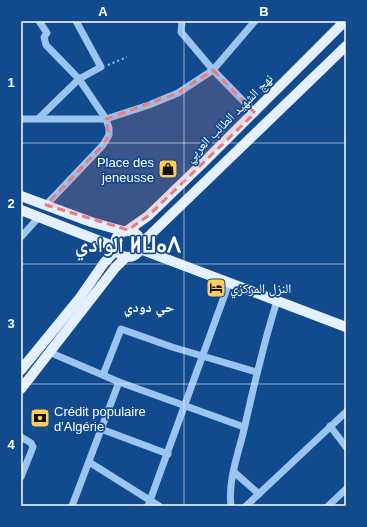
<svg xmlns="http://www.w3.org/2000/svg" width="367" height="527" viewBox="0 0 367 527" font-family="Helvetica,'Noto Naskh Arabic','Noto Sans Tifinagh',sans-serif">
<rect width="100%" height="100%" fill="#124b8d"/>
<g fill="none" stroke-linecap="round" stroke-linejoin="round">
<path stroke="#9bc4f1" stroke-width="2" stroke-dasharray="2 3" stroke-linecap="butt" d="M108 65 127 57"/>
<g stroke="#9bc4f1" stroke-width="7">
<path d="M39 21 47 33 44 37 46 45 79 79 106 119 109 128V135L103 145 46 205"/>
<path d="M182 21 181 32 213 70 255 113"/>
<path d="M39 118 79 79 101 67 76 21"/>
<path d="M21 119H106L149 105 178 93 213 70 255 21"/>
<path d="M21 237 39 217"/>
<path d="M49 352 119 382 244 427"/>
<path d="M103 375 121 329 172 347 256 372"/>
<path d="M330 426 346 447"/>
<path d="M101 429 168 454"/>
<path d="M21 437 31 443 33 447 21 477"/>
<path d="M89 462 159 506"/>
<path d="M234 472 259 494"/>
<path d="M72 506 119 382"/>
<path d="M148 506 229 283"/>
<path d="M231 506C228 482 237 457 243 434 253 389 263 345 277 301"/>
<path d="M246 506 346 412"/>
<path d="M328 506 346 489"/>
</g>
<g stroke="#e5f0ff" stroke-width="10">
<path d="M21 196 91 222 123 231"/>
<path d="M21 210 115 247"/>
<path d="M128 230 148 216 205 161 345 21"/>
<circle cx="128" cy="244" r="13"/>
<path d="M141 245 148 237 346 46"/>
<path d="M140 249 346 327"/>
<path d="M21 370 79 299 104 263 116 250"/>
<path d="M21 389 115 268 126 257"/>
</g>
</g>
<path fill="#e67e7e" fill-opacity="0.2" stroke="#e67e7e" stroke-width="3" stroke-dasharray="8 5" stroke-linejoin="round" d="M213 70 255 113 148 216 128 230 46 205 103 145 109 135 106 119 178 93Z"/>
<path fill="none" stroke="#fff" stroke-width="1" stroke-opacity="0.55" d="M184 21V506M21 143H346M21 264H346M21 384H346"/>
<defs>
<g id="shop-square" transform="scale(1)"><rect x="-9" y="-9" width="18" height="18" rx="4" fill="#ffcb5b" stroke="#124b8d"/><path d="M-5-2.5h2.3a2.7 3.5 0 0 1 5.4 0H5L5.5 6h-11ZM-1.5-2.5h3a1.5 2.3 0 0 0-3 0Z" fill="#111"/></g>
<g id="hotel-square" transform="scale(1)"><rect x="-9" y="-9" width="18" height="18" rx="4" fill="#ffcb5b" stroke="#124b8d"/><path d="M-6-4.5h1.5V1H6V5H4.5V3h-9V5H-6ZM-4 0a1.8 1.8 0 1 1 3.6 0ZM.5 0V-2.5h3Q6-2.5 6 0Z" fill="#111"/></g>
<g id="bank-square" transform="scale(1)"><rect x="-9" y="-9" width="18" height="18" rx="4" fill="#ffcb5b" stroke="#124b8d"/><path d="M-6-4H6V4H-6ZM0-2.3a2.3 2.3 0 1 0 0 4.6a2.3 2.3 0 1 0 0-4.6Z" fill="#111"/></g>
</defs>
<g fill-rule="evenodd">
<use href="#shop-square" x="168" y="169"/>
<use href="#hotel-square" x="216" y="288"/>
<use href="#bank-square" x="40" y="418"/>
</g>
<g text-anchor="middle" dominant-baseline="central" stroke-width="3.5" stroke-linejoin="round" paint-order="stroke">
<g font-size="13" fill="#fff" stroke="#124b8d">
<text transform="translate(229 118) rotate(-45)">نهج الشهيد الطالب العربي</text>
</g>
<g font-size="13" fill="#fff" stroke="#124b8d" text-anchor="start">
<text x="154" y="162" text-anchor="end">Place des<tspan x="154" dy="15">jeneusse</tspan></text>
<text x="230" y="288">النزل المركزي</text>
<text x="54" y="411">Crédit populaire<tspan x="54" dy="15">d'Algérie</tspan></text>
</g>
<g font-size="14" font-weight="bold" fill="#fff" stroke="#124b8d">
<text x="149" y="307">حي دودي</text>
</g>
<g font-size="21" font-weight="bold" fill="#fff" stroke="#124b8d">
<text x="128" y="244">الوادي ⵍⵡⴰⴷ</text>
</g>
</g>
<rect width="367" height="527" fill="none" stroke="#124b8d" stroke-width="44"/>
<rect x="22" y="22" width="323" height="483" fill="none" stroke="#fff" stroke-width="1.5"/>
<g font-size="13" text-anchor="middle" font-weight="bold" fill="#fff">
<text x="103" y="16">A</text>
<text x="264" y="16">B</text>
<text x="11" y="87">1</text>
<text x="11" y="208">2</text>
<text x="11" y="328">3</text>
<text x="11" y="449">4</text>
</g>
</svg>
